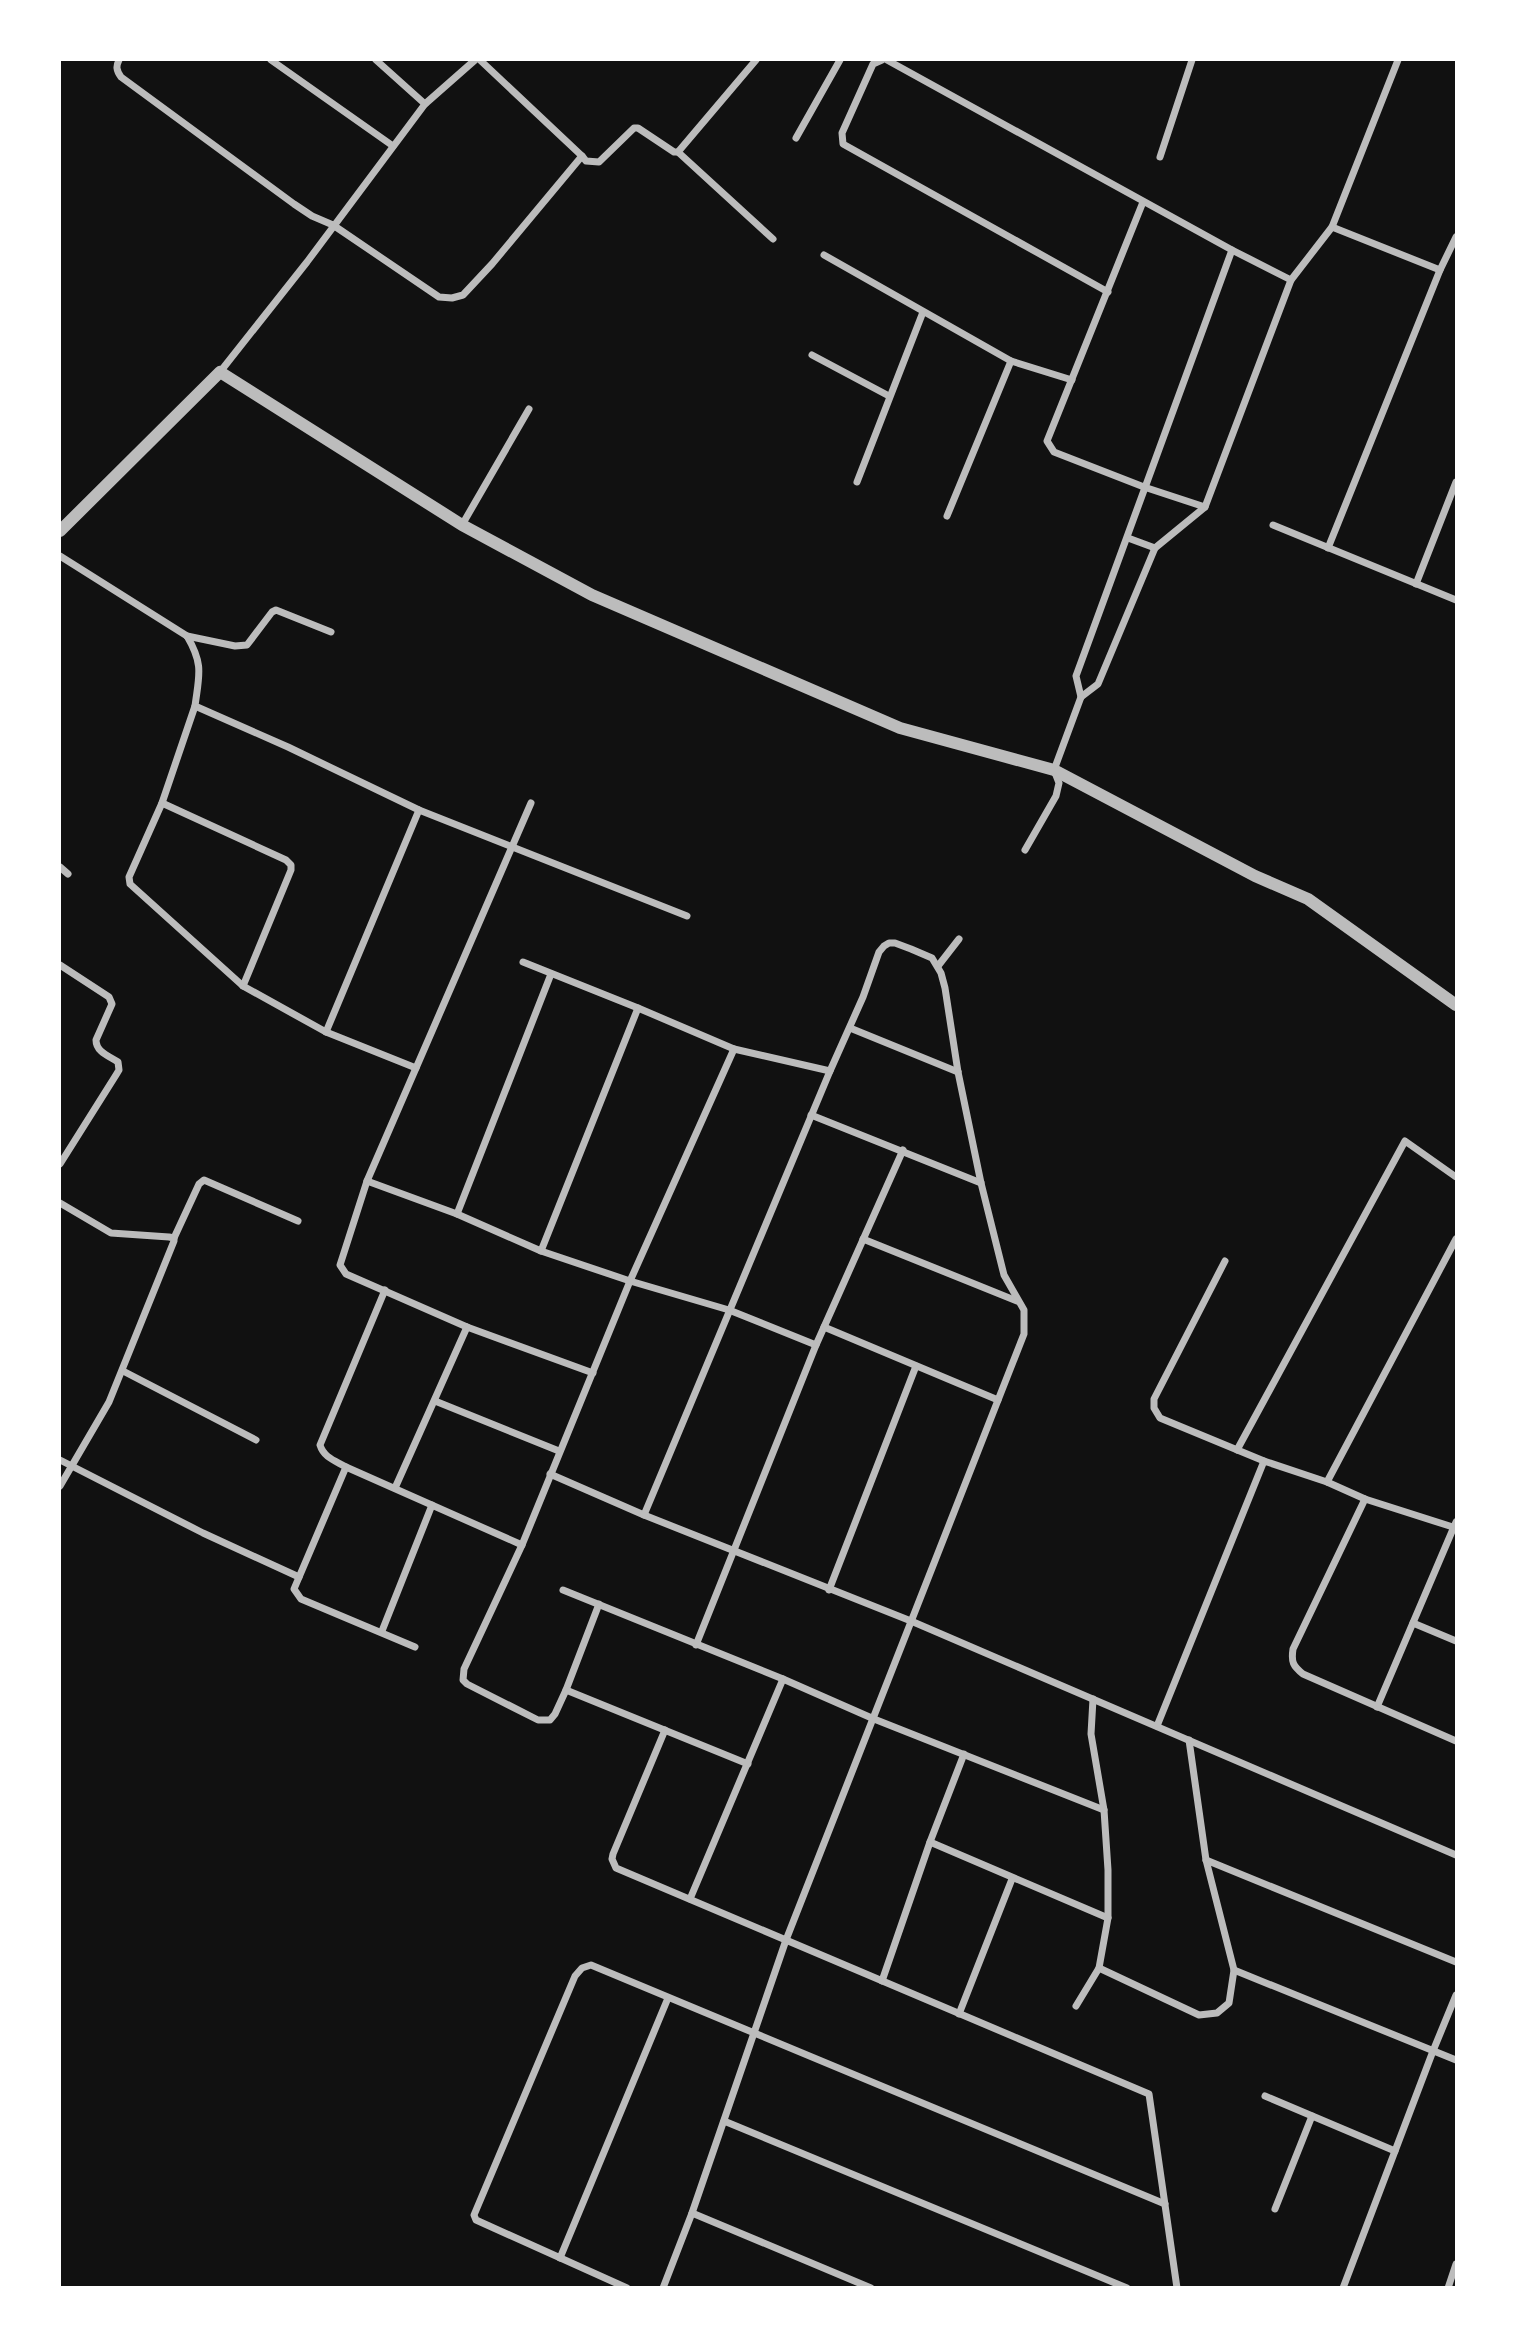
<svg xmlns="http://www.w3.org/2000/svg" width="1516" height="2347" viewBox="0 0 1516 2347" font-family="Quicksand,sans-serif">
<rect width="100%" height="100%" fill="#111"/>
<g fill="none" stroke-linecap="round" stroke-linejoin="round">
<g stroke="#bcbcbc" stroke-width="7">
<path d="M119 60C116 66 116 70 121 77L294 204 312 216 333 225 439 297 452 298 463 295 492 264 582 156 586 161 599 162 634 128H638L674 152H678L756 60"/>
<path d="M271 60 393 146"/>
<path d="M376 60 425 104"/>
<path d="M480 60 582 156"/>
<path d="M882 60 873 64 842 133 843 144 1108 292"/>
<path d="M887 60 1232 250"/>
<path d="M796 138 840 60"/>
<path d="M678 152 773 239"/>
<path d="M1160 157 1192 60"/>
<path d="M1143 202 1047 441 1054 452 1144 487 1205 507"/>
<path d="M1332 227 1440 270"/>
<path d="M824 255 1011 361 1072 380"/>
<path d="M812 355 889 396"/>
<path d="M220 372 307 262 425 104 475 60"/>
<path d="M857 482 923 312"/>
<path d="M947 516 1011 361"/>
<path d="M462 525 529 409"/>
<path d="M1273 525 1456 600"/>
<path d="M1128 538 1155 548"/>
<path d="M1328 548 1440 270 1456 237"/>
<path d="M60 556 187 636C204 665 199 675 195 706L288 747 419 810 687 916"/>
<path d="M1416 584 1456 482"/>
<path d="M187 636 235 646 247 645 272 612 276 610 331 632"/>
<path d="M1081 697 1076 676 1232 250 1291 280 1332 227 1398 60"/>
<path d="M195 706 162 803 129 877 130 884 243 986 326 1032 416 1068"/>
<path d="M162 803 286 860 291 865V870L243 986"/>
<path d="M531 803 367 1181 340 1265 346 1274 467 1327 593 1373"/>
<path d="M1025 850 1056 796 1059 783 1054 770 1081 697 1098 684 1155 548 1205 507 1291 280"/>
<path d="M60 867 68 874"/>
<path d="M523 962 638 1008 734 1049 830 1071"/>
<path d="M60 965 109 997 112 1004 96 1040C96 1052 109 1056 118 1062L119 1070 116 1075 60 1164"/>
<path d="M938 966 959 939"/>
<path d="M850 1028 958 1072"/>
<path d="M326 1032 419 810"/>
<path d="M811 1115 981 1183"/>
<path d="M367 1181 457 1214 541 1251 630 1281 729 1310 816 1345"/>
<path d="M60 1203 111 1233 169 1237 174 1238V1241L109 1402 60 1486"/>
<path d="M457 1214 551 974"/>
<path d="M174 1238 199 1184 204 1180 298 1221"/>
<path d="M863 1239 1017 1301"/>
<path d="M541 1251 638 1008"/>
<path d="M1225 1261 1154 1399V1408L1160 1418 1264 1461"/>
<path d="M385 1290 320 1445C324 1458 336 1461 346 1467L522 1545"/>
<path d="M824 1327 998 1400"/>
<path d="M123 1371 256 1440"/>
<path d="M435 1401 559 1451"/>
<path d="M1237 1450 1405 1141 1456 1177"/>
<path d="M60 1460 203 1533 299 1577"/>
<path d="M346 1467 294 1589 301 1599 415 1647"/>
<path d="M550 1474 644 1515 911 1621 1456 1855"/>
<path d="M1327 1482 1456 1239"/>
<path d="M395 1488 467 1327"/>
<path d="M1365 1499 1293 1649C1291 1662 1293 1666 1303 1674L1456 1741"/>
<path d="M644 1515 830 1071 863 997 879 952 884 946 889 943H895L911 949 932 958 941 973 945 988 958 1072 981 1183 1004 1275 1024 1310V1334L786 1940 692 2213 663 2288"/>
<path d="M563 1590 783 1679 874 1719 1104 1810"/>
<path d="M829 1590 916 1366"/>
<path d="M599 1604 566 1690 555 1714 550 1720H538L467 1684 463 1680 464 1669 522 1545 630 1281 734 1049"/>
<path d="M1413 1623 1456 1641"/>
<path d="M382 1631 432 1505"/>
<path d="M696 1645 816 1345 903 1150"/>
<path d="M566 1690 748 1764"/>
<path d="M1377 1707 1456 1522"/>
<path d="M1157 1726 1264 1461 1327 1482 1365 1499 1456 1528"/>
<path d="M665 1730 613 1854 612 1859 616 1868 1149 2094 1177 2288"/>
<path d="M1189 1740 1206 1860 1234 1970 1456 2060"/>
<path d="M930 1842 1108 1918"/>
<path d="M1206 1860 1456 1962"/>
<path d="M690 1899 783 1679"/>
<path d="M1099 1968 1199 2015 1217 2013 1229 2003 1234 1970"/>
<path d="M882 1981 930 1842 964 1754"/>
<path d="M1076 2006 1099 1968 1108 1918V1870L1104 1810 1091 1734 1093 1699"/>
<path d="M959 2014 1012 1879"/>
<path d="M1265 2096 1395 2151"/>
<path d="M724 2121 1127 2288"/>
<path d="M1275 2209 1312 2116"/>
<path d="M692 2213 871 2288"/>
<path d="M560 2258 668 1998"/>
<path d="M627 2288 476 2220 474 2215 575 1976 582 1968 591 1965 1165 2204"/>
<path d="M1343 2288 1433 2051 1456 1995"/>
<path d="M1448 2288 1456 2264"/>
</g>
<path stroke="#bcbcbc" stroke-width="12" d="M60 531 220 372 462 525 592 595 900 728 1054 770 1255 876 1308 899 1456 1005"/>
</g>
<rect width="1516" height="2347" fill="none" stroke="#ffffff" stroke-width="122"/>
</svg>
